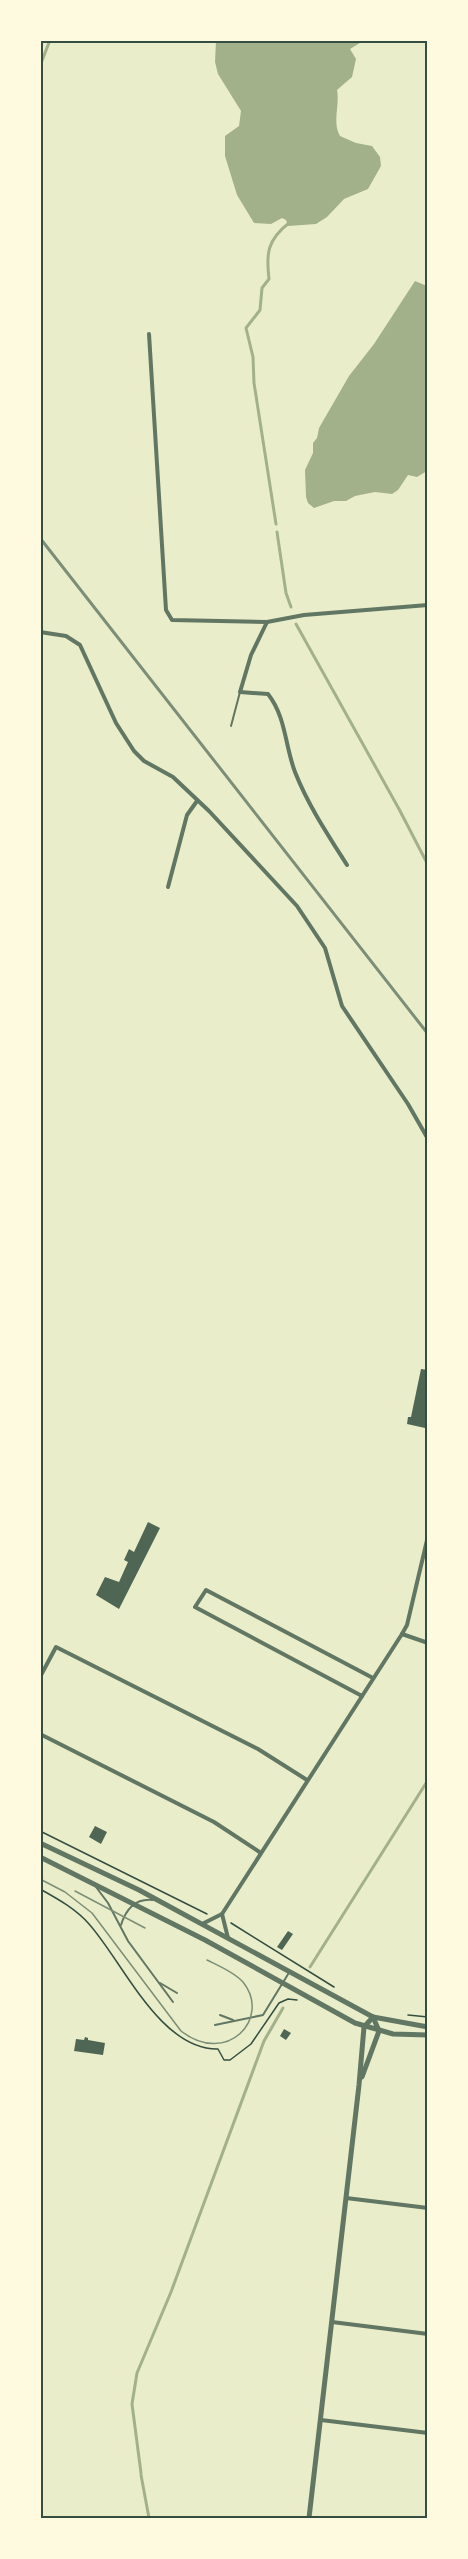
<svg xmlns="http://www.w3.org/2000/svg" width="468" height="2559" viewBox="0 0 468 2559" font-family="'DM Sans',sans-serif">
<rect width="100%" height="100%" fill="#e9edc9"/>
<g fill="#a3b18a">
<path d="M216 41H363L350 49 356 59 352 77 337 90C340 105 332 122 340 136L356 143 372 146 380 157 381 166 368 189 344 199 327 217 316 224 288 226 286 220 282 218 271 224 254 223 237 195 225 156V136L239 126 241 111 218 74 215 62Z"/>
<path d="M415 281 427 286V471L417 477 408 475 398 490 392 494 375 492 355 496 346 501H334L314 508 308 503 306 497 305 470 313 453V443L317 438 319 428 349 376 374 344Z"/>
</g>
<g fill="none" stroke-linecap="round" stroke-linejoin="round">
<g stroke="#a3b18a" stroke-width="3">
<path d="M40 66 50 40"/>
<path d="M276 524 254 383 253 357 246 328 260 310 262 288 269 279C266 254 267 240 289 223"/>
<path d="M277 532 286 593 291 607"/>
<path d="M296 624 399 809 428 865"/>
<path d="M310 1967 428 1780"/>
<path d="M141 2473 132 2404 137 2373 171 2292 264 2041 283 2008"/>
<path d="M141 2475 149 2518"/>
</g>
</g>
<g fill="#4f6655">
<path d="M421 1369 428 1370V1414L425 1428 407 1424 408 1417H411Z"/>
<path d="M148 1522 160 1528 119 1609 96 1595 105 1577 119 1582 128 1562 124 1560 129 1549 134 1552Z"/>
<path d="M95 1826 107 1832 101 1844 89 1837Z"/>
<path d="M288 1931 293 1934 282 1950 277 1947Z"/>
<path d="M284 2029 291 2033 286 2040 280 2036Z"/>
<path d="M85 2037 88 2038V2040L105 2043 103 2055 74 2051 76 2039 84 2040Z"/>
</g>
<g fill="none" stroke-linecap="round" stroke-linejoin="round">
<g stroke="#344e41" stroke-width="1.5">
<path d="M40 1831 207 1914"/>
<path d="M40 1889C58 1899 76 1909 89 1924 123 1962 160 2050 218 2049L224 2060H230L251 2044 279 2003 288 1999 297 2000"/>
<path d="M231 1923 334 1987"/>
<path d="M408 2015 428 2017"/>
</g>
<g stroke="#617663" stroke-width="2">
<path d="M231 726 240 692"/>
<path d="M96 1887 108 1903 128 1941 173 2002"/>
<path d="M121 1925C126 1909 135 1898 153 1900"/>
<path d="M160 1983 177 1993"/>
<path d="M220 2015 233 2020"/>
<path d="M215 2025 263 2015 290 1971"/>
</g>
<g stroke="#617663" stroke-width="4">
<path d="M149 334 166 610 172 620 267 622 304 615 428 605"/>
<path d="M267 622 251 655 240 692 268 694C286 717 285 746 295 772 308 805 328 835 347 865"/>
<path d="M40 632 66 636 80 645 116 723 134 751 144 761 173 777 209 811 297 906 325 948 342 1006 408 1104 428 1139"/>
<path d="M168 887 187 815 197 801"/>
<path d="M402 1634 428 1643"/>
<path d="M40 1677 56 1647 258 1749 307 1780"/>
<path d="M362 1696 195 1607 206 1590 373 1678"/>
<path d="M40 1734 214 1822 261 1853"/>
<path d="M222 1914 228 1938"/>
<path d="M202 1924 222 1914 402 1634 407 1625 428 1536"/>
<path d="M346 2198 428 2208"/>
<path d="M332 2322 428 2334"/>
<path d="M321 2420 428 2433"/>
</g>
<g stroke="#617663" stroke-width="5">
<path d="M40 1843 139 1890 373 2017 428 2027"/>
<path d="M40 1857 205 1940 355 2023 393 2034 428 2035"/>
<path d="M362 2077 379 2031 373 2017"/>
<path d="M309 2518 359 2085 364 2027 373 2017"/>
</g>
<g stroke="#7c8e77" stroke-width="1.5">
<path d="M40 1879 65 1892 92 1913 181 2031C227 2067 272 2018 243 1982 234 1972 219 1966 207 1960"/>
<path d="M75 1891 145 1928"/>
</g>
<path stroke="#7c8e77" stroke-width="3" d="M40 538 428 1034"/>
</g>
<rect width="468" height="2559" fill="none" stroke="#fefae0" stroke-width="84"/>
<rect x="42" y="42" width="384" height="2475" fill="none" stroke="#344e41" stroke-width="2"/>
</svg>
